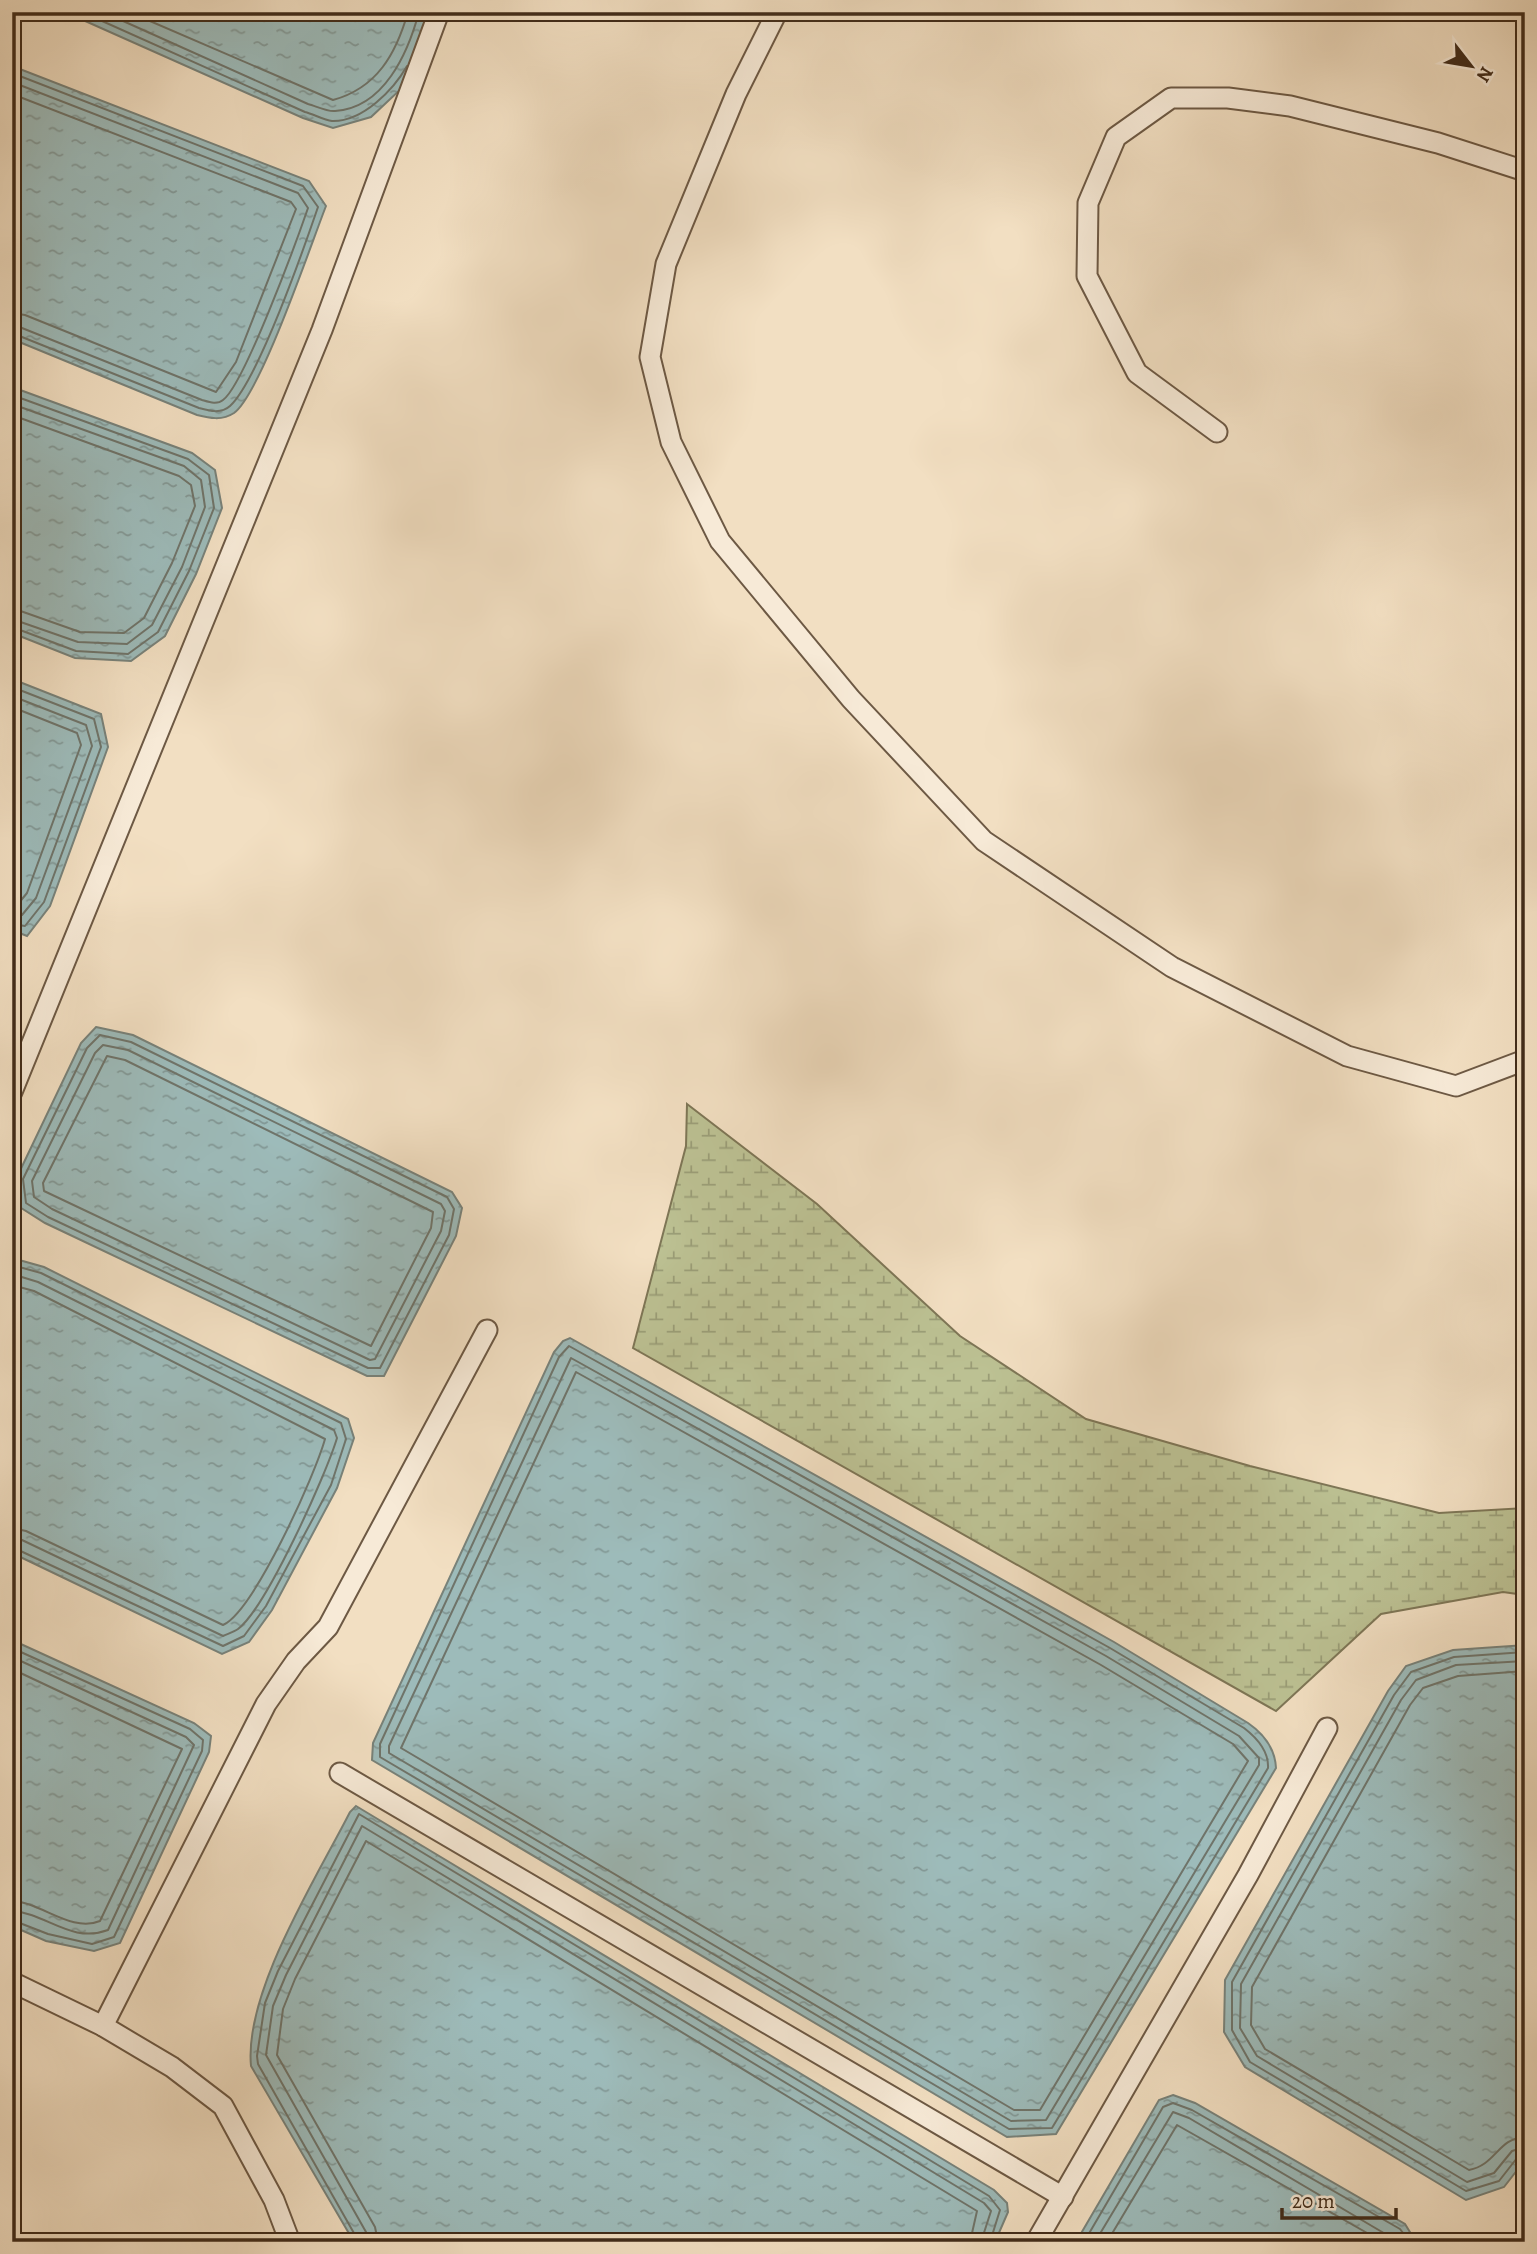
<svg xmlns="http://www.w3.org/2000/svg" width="1537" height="2254" viewBox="0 0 1537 2254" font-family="Alegreya,serif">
<defs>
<pattern id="wetland-marsh" width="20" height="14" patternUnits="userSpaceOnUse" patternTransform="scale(1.75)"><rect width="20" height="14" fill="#bcc193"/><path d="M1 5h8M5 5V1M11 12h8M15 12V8" fill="none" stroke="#9a9d77"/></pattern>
<pattern id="water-ripples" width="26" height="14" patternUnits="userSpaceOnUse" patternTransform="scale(1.75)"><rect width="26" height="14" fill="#9dbbba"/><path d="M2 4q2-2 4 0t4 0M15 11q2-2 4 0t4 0" fill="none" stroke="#829896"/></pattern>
</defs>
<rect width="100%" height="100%" fill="#f2dfc2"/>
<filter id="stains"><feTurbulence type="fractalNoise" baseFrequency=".00286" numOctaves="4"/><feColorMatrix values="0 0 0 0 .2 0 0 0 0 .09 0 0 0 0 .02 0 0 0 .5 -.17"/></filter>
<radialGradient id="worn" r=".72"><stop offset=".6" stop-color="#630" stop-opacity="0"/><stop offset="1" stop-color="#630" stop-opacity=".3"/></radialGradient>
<path fill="url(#wetland-marsh)" stroke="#7e7656" stroke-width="2" d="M687 1104 817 1204 960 1336 1086 1419 1250 1466 1439 1513 1525 1508V1595L1503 1592 1381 1614 1276 1711 633 1348 686 1146Z"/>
<g fill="url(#water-ripples)" stroke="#78827a" stroke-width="2">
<path d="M65 12H435L402 88 371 117 333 128 303 118Z"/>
<path d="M12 66 309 181 326 206C311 244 261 393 234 413 222 421 209 418 197 415L12 339Z"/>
<path d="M12 387 192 453 215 470 222 508 196 574 165 636 131 661 75 658 12 633Z"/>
<path d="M12 679 101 714 108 747 50 906 27 936 12 930Z"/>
<path d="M96 1027 133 1035 452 1192 462 1208 456 1236 384 1376H367L45 1223 18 1206 16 1179 81 1043Z"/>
<path d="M12 1258 44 1267 348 1419 354 1438 337 1488 272 1610 249 1642 222 1654 12 1553Z"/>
<path d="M570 1338 1114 1642 1248 1723C1264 1734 1275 1748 1276 1768L1056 2134 1007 2137 372 1760 373 1743 554 1352 563 1341Z"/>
<path d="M12 1640 194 1723 211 1736 209 1752 120 1943 94 1951 46 1941 12 1926Z"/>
<path d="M1525 1645V2160L1504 2187 1466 2200 1245 2067 1224 2032 1225 1980 1388 1691 1406 1666 1453 1650Z"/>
<path d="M356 1806 994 2190 1007 2203 1008 2212 995 2242H354L251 2066C244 1992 316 1879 350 1812Z"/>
<path d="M1173 2095 1195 2103 1405 2224 1416 2242H1076L1159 2100Z"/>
</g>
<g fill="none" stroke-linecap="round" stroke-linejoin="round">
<g stroke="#6f746a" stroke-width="2">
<path d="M82 12 305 112C313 114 324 120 332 121 363 122 394 89 407 66"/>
<path d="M103 12 308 104C316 106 327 112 335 111 384 108 408 53 419 12"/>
<path d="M129 12 333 100C377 88 396 54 408 12"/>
<path d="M12 73 303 186 318 207C304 248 258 380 230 406 221 414 210 411 199 408L12 333"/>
<path d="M12 82 298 193 308 208C297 240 244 385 223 400 217 405 209 402 202 400L12 324"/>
<path d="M12 94 291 202 296 209 236 362 216 392 25 315 12 313"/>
<path d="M12 395 188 459 209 475 214 508 189 571 158 632 128 654 76 651 12 627"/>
<path d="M12 404 184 466 201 480 205 507 182 567 152 625 127 644 78 642 12 619"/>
<path d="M12 415 179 476 191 485 195 506 172 563 144 618 124 633 80 632 12 608"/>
<path d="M12 687 94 719 101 747 44 902 25 926 12 924"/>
<path d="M12 696 86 725 92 746 36 898 22 915H12"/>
<path d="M12 707 77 733 81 745 27 893 18 904 12 905"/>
<path d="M100 1035 131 1042 447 1197 454 1209 449 1235 380 1368H368L48 1217 26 1203 23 1179 87 1048Z"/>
<path d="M103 1045 128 1050 441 1204 445 1211 441 1231 375 1359 370 1360 52 1209 34 1197 32 1181 95 1053Z"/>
<path d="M107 1056 125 1060 433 1212 431 1228 371 1346 44 1191 43 1183Z"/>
<path d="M12 1265 41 1273 341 1423 346 1439 331 1485 266 1606 244 1636 223 1646 12 1547"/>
<path d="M12 1274 38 1282 334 1430 337 1438C326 1475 266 1608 238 1629 234 1632 227 1634 223 1636L22 1540 12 1538"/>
<path d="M12 1285 34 1291 325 1439C315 1475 254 1611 223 1625L26 1531 12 1528"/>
<path d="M569 1346 1110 1648 1244 1728C1257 1738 1269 1751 1268 1768L1052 2128 1009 2129 380 1757V1744L559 1357Z"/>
<path d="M571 1358 1106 1656 1239 1736 1259 1758V1765L1046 2120 1011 2121 389 1753V1746Z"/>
<path d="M576 1372 1101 1665 1233 1744 1248 1761 1040 2110H1014L401 1748Z"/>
<path d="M12 1648 190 1729 203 1740 202 1751 114 1937 92 1944 48 1934 12 1920"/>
<path d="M1525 1652 1454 1657 1411 1672 1394 1695 1232 1982V2030L1250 2062 1466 2191 1499 2181 1517 2158 1525 2156"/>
<path d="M12 1657 186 1737 194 1745 108 1930C71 1944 46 1913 12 1911"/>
<path d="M1525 1661 1456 1665 1416 1680 1401 1700 1241 1984 1240 2028 1257 2056 1467 2182 1494 2173 1512 2151 1525 2147"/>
<path d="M12 1669 182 1749 100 1921C71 1933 41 1902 12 1901"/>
<path d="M1525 1671 1458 1676 1423 1688 1410 1705 1252 1987 1251 2025 1265 2049 1469 2170C1496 2165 1498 2138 1525 2137"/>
<path d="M359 2242 258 2064 257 2056 265 2003 278 1971 359 1814 989 2196 1000 2210 990 2242"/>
<path d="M368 2242 366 2232 266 2055 273 2006 286 1975 362 1826 984 2203 991 2211 981 2242"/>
<path d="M378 2242 375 2227 277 2055 283 2009 295 1979 366 1841 977 2211 970 2242"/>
<path d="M1084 2242 1163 2107 1173 2103 1192 2110 1400 2229 1410 2242"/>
<path d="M1095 2242 1173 2112 1189 2118 1399 2242"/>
<path d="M1107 2242 1177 2125 1383 2242"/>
</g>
<g stroke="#6d5944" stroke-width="23">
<g id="service">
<path d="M777 12 736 94 666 264 650 357 671 442 720 541 851 699 984 841 1172 967 1347 1056 1456 1086 1525 1060"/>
<path d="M1217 432 1137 373 1087 276 1088 203 1116 137 1171 98H1228L1290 106 1438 143 1525 171"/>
<path d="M12 1092 322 330 439 12"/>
<path d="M340 1773 1063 2197"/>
<path d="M12 1982 103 2026 172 2067 223 2106 274 2200 290 2242"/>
<path d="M103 2026 266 1704 296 1661 328 1627 487 1330"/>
<path d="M1036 2242 1248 1875 1327 1728"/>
</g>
</g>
<use href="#service" stroke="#f7ead7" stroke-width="19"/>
</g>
<rect width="1537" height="2254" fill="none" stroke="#f2dfc2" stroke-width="42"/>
<rect x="14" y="14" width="1509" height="2226" fill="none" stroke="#412c1a" stroke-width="3.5"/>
<rect x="21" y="21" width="1495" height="2212" fill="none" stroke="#412c1a" stroke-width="2"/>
<g transform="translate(1471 66) rotate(121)" stroke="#f7ead7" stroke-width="5" paint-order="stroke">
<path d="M0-5L12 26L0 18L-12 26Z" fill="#412c1a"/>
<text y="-10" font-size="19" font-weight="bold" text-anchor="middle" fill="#412c1a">N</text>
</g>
<path d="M1282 2208v10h114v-10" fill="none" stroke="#412c1a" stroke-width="3.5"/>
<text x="1292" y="2208" font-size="21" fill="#412c1a" stroke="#f7ead7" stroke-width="5" paint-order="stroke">20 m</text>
<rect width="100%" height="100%" filter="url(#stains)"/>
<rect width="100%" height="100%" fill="url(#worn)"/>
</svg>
